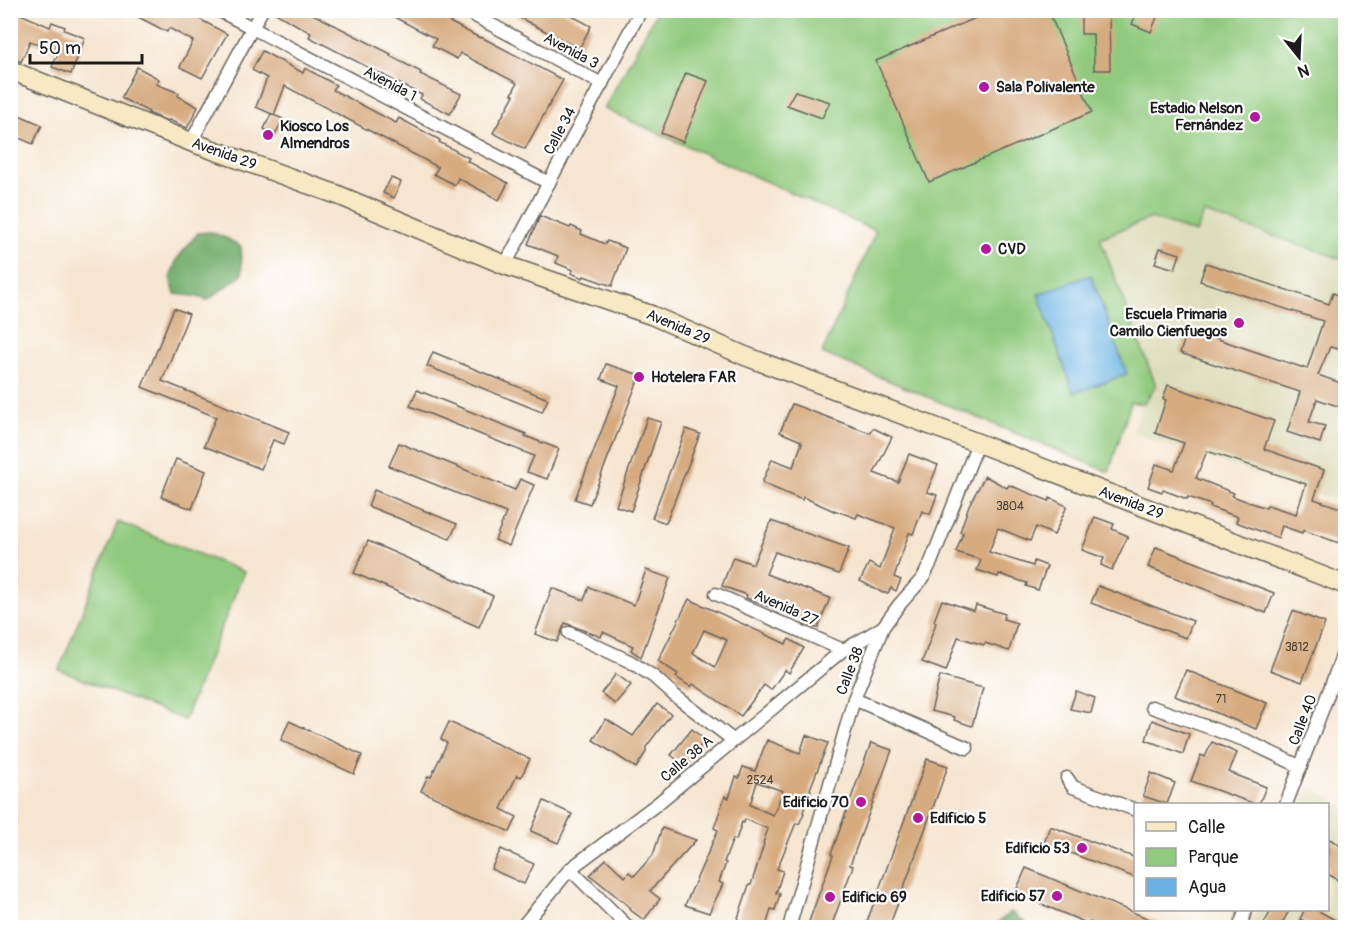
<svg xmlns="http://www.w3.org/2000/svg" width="1356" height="938" viewBox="0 0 1356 938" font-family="Pangolin,sans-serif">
<rect width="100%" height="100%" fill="#fff"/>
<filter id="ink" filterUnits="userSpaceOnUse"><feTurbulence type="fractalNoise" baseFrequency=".0167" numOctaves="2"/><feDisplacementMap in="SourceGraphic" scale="12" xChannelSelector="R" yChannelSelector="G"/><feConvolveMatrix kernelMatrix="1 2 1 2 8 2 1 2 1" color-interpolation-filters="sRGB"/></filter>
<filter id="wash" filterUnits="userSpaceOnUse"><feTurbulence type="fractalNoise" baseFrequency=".008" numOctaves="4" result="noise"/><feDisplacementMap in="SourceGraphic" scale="24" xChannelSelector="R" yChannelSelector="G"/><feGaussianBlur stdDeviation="1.35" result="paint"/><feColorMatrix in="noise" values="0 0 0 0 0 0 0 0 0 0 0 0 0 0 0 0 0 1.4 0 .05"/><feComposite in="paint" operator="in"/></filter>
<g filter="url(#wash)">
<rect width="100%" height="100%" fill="#f6e6d1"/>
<g fill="#deddbb">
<path d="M1203 213 1345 260V503L1133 433 1143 404 1156 386 1100 238 1151 218 1196 233Z"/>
<path d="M1310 786 1345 807V927L1250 928 1258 910H1328V804H1302Z"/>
</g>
<g fill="#91ca7e" stroke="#56734d" stroke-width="1.5">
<path d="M657 11H1345V260L1204 213 1196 233 1151 218 1100 238 1156 386 1143 404 1131 402 1109 472 822 353 876 231 604 109Z"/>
<path d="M118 522 244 572 184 720 59 670Z"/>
</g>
<g fill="#74ae6d" stroke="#486544" stroke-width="1.5">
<path d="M211 232 228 239 241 247 242 275 208 300 193 296 175 294 170 278 177 259 198 233Z"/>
<path d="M1011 912 1028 925V927H993Z"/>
</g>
<path fill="#6bb2e2" stroke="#44677f" stroke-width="1.5" d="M1091 275 1127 374 1074 393 1038 294Z"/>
<g id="blocks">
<g fill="#d7ab80" fill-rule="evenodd">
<path d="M125 10H183L227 34 202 78 180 67 193 41 169 28 167 32Z"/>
<path d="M270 10H305L391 54 390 56 421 72 420 74 461 94 450 114 420 99 422 95 309 37 311 33Z"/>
<path d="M381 10H427L480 38 481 37 563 80 525 149 493 133 514 95 512 94 517 83 460 53 457 59 432 46 436 39Z"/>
<path d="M505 10H561L591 26 579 49Z"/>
<path d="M994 10H1048L1092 112 929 182 876 61Z"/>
<path d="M1081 10H1109L1110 70H1094L1093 34H1081Z"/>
<path d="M1138 10H1160L1151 32 1132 24Z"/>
<path d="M18 13 50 27 52 22 65 27 64 30 85 38 71 74 52 67 58 52 30 41 21 62 10 57V30Z"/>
<path d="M262 51 303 73 305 68 336 85 333 90 396 123 399 118 440 140 439 142 469 158 467 161 508 183 499 200 458 178 455 185 434 174 438 167 285 86 274 115 256 107 267 78 252 70Z"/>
<path d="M137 67 159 79 156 84 179 93 178 96 198 107 187 128 169 120 168 121 148 113 149 112 121 98Z"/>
<path d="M686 73 708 81 683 142 661 133Z"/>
<path d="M795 91 830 102 822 118 787 105Z"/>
<path d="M10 111 42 125 33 144 10 134Z"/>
<path d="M271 114 283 119 275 135 264 129Z"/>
<path d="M391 178 401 182 394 198 383 193Z"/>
<path d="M540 216 570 228 571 226 582 231 581 234 605 244 607 241 626 248 612 286 584 276 583 278 571 273 573 270 556 263 558 256 528 244Z"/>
<path d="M1160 248 1180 254 1175 269 1155 263Z"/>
<path d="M1206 263 1329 304 1333 293 1346 298V351L1330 347 1318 375 1346 385V409L1317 399 1309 422 1325 426 1320 443 1287 432 1300 392 1180 353 1188 329 1307 369 1323 321 1200 281Z"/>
<path d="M174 308 189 314 162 381 289 432 284 444 273 440 261 469 204 446 216 417 142 387Z"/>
<path d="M433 352 548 399 542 412 427 366Z"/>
<path d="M606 364 640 375 590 504 575 499 619 386 601 379Z"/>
<path d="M1168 385 1274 421 1264 449 1324 470 1314 499 1346 510V534L1342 544 1303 530 1302 533 1282 526 1278 538 1236 522 1238 517 1210 507 1211 505 1188 497 1187 499 1163 490 1162 492 1148 487 1156 464 1174 470 1184 443 1155 433 1166 400 1163 399ZM1207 451 1306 484 1296 514 1267 505 1266 508 1232 496 1234 493 1196 478Z"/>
<path d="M417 390 526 434 525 436 559 449 547 479 527 472 534 456 410 406Z"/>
<path d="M792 404 870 433 873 428 892 437 874 473 898 482 909 454 938 465 927 492 937 495 930 514 922 511 913 534 909 533 894 577 901 580 896 591 891 588 888 593H883L860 581 869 563 880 569 895 528 858 514 856 518 834 510V511L803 497 802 500 762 483 772 459 793 467 802 443H800L801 441 780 432Z"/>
<path d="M647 418 661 422 631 511 616 506Z"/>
<path d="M686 429 700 434 666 523 652 518Z"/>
<path d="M399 443 515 490 520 479 534 485 509 546 495 540 506 513 389 466Z"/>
<path d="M176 459 206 471 192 509 161 497Z"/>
<path d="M985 476 1007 488 1009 485 1049 501 1050 498 1067 506 1054 535 1036 527 1030 541 998 528 989 552 1033 566 1034 561 1047 566 1038 590 1026 586 1027 583 999 574 998 577 977 570 981 560 956 552 963 533 960 532 969 505Z"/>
<path d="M374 490 457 524 450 539 368 506Z"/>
<path d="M1095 517 1114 524 1112 529 1128 536 1112 570 1101 565 1104 558 1082 550Z"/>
<path d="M771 521 849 548 839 574 775 552 766 574 830 598 818 628H816L803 623 804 620 746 598 747 595 722 586 733 557 753 564Z"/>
<path d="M368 541 493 596 479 627 354 573Z"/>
<path d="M1156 547 1274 593 1266 613 1148 567Z"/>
<path d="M646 570 670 578 641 657 631 650 633 646 603 632 601 637 565 623 557 642 535 634 552 588 584 600 589 587 634 605Z"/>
<path d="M1098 586 1193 621 1186 638 1091 603Z"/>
<path d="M689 599 786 644 789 639 804 648 789 673 785 670 771 690 764 685 741 716 693 684 691 687 676 677 678 674 658 661ZM704 630 727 640 715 667 693 653Z"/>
<path d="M942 600 974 611 976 605 1005 614 1003 619 1017 623 1009 651 985 643 984 645 958 637 946 671 922 662 936 623 934 621Z"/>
<path d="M1293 611 1325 623 1302 682 1270 670Z"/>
<path d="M1186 670 1267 703 1256 729 1175 696Z"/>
<path d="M616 674 631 685 615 704 601 693Z"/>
<path d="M940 676 983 688 972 726 954 720 955 717 931 711Z"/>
<path d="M1076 691 1095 698 1091 713 1070 709Z"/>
<path d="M657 704 671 714 646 747V752L636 768 593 740 606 719 633 736Z"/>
<path d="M1152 720 1189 734 1183 754 1146 740Z"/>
<path d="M289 721 362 755 354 774 281 740Z"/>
<path d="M449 722 530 759 521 777 517 775 501 809 517 817 510 832 421 791 428 776 431 777 447 743 441 739Z"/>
<path d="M692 729 705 740 685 766 671 755Z"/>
<path d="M806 735 828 743 810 789 811 790 803 812 804 813 799 824 796 823 777 869 783 871 776 893 780 894 775 910 771 909 766 927H758L737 921 749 885H751L764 844 763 843 768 829 745 819 744 823 742 822 736 840 733 839 724 862 726 863 719 882 723 884 709 913 685 905 718 830 714 828 725 796 729 798 736 777 739 778 743 767 755 771 767 740 800 753ZM757 782 783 791 773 815 750 805Z"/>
<path d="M1212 742 1237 753 1229 772 1266 787 1259 804H1255L1191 781 1201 755 1205 757Z"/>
<path d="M871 743 892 750 850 865 853 866 831 927H807L833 855 831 854Z"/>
<path d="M927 759 948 766 908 876 889 927H865Z"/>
<path d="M1151 773 1175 783 1167 804 1143 796Z"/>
<path d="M544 801 572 814 558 843 531 831Z"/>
<path d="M1050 826 1136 858V878L1044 843Z"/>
<path d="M662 828 696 840 650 891 660 899 644 920 629 909 631 908 590 875 606 859 625 877 629 872 634 876 653 855Z"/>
<path d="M1328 838 1346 849V885L1328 874Z"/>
<path d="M501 849 534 864 524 884 491 869Z"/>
<path d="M1026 868 1110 903 1169 927H1101L1089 922V924L1015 893Z"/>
<path d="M1272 909H1290L1280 927H1262Z"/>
<path d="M1305 909H1315L1346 926V927H1315L1300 919Z"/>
</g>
</g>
</g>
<g filter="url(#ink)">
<use href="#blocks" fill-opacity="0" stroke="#68635b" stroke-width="1.5"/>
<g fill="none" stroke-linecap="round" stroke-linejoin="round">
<g stroke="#68635b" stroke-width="15">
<g id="street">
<path d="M218 10 549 183"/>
<path d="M464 10 602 84"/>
<path d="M191 142 262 10"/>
<path d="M505 265 641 10"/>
<path d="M716 594 843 650"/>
<path d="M569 633 631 662 654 677 674 695 733 740"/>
<path d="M854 699 967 748"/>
<path d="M1152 707 1247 741 1301 767"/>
<path d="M1067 778 1073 787 1136 810"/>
<path d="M1286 804 1324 705 1346 645"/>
<path d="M570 869 629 928"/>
<path d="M521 928 570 869 657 804 843 650 860 641 883 627"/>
<path d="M789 928 854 699 883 627 899 605 923 578 931 562 978 443"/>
<path d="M1239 928 1246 910"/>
</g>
</g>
<g stroke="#68635b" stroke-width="21">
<path id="secondary" d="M10 70 191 142 338 195 505 265 651 315 745 356 978 443 1346 585"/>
</g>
<use href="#street" stroke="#fff" stroke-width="12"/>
<use href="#secondary" stroke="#f6e9c3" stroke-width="18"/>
</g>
</g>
<g fill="#b5179e" stroke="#fff" stroke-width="2">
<circle cx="984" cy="87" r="6"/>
<circle cx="1255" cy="117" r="6"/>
<circle cx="268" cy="135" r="6"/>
<circle cx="986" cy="249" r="6"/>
<circle cx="1239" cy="323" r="6"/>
<circle cx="639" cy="377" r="6"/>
<circle cx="861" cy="802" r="6"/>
<circle cx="918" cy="818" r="6"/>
<circle cx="1082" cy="848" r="6"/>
<circle cx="1057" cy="896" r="6"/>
<circle cx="830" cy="897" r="6"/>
</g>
<g text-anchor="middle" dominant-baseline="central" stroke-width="4.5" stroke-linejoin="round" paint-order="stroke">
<g font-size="12" fill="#4b4035">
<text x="1010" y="506">3804</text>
<text x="1297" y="647">3812</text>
<text x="1221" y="699">71</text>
<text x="760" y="780">2524</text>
</g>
<g font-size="15" fill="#1c1c1c" stroke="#fff">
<text transform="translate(571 51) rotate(28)">Avenida 3</text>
<text transform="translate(390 84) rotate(28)">Avenida 1</text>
<text transform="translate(560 131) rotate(-62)">Calle 34</text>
<text transform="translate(224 154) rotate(20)">Avenida 29</text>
<text transform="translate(678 327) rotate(23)">Avenida 29</text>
<text transform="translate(1131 503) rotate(21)">Avenida 29</text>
<text transform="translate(786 608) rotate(24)">Avenida 27</text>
<text transform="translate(850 671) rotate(-69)">Calle 38</text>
<text transform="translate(1303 720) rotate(-69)">Calle 40</text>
<text transform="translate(687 759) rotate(-40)">Calle 38 A</text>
</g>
<g font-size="15" font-weight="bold" fill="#1c1c1c" stroke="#fff" text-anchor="start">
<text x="996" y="87">Sala Polivalente</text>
<text x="1243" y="108" text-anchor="end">Estadio Nelson<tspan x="1243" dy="17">Fernández</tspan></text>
<text x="280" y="126">Kiosco Los<tspan x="280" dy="17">Almendros</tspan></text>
<text x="998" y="249">CVD</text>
<text x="1227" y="314" text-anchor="end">Escuela Primaria<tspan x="1227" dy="17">Camilo Cienfuegos</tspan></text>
<text x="651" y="377">Hotelera FAR</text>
<text x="849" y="802" text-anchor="end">Edificio 70</text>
<text x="930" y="818">Edificio 5</text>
<text x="1070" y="848" text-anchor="end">Edificio 53</text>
<text x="1045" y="896" text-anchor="end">Edificio 57</text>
<text x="842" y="897">Edificio 69</text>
</g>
</g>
<rect width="1356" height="938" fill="none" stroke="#fff" stroke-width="36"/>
<rect x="1134" y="803" width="195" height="108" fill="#ffffff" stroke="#a4a4a4" stroke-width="1.5"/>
<rect x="1146" y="822" width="30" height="9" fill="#f6e9c3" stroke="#a4a4a4" stroke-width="1.5"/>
<text x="1188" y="833" font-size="18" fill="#1c1c1c">Calle</text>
<rect x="1146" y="848" width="30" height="18" fill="#91ca7e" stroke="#a4a4a4" stroke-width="1.5"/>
<text x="1188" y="863" font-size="18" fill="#1c1c1c">Parque</text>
<rect x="1146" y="878" width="30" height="18" fill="#6bb2e2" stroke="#a4a4a4" stroke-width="1.5"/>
<text x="1188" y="893" font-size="18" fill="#1c1c1c">Agua</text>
<g transform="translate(1299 57) rotate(162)" stroke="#ffffff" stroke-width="4.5" paint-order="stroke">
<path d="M0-4.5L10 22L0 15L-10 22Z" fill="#1c1c1c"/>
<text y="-9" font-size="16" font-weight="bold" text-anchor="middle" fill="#1c1c1c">N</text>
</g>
<path d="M30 54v9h112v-9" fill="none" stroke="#1c1c1c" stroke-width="3"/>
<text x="39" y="54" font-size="18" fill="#1c1c1c" stroke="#ffffff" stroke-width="4.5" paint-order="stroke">50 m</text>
</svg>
